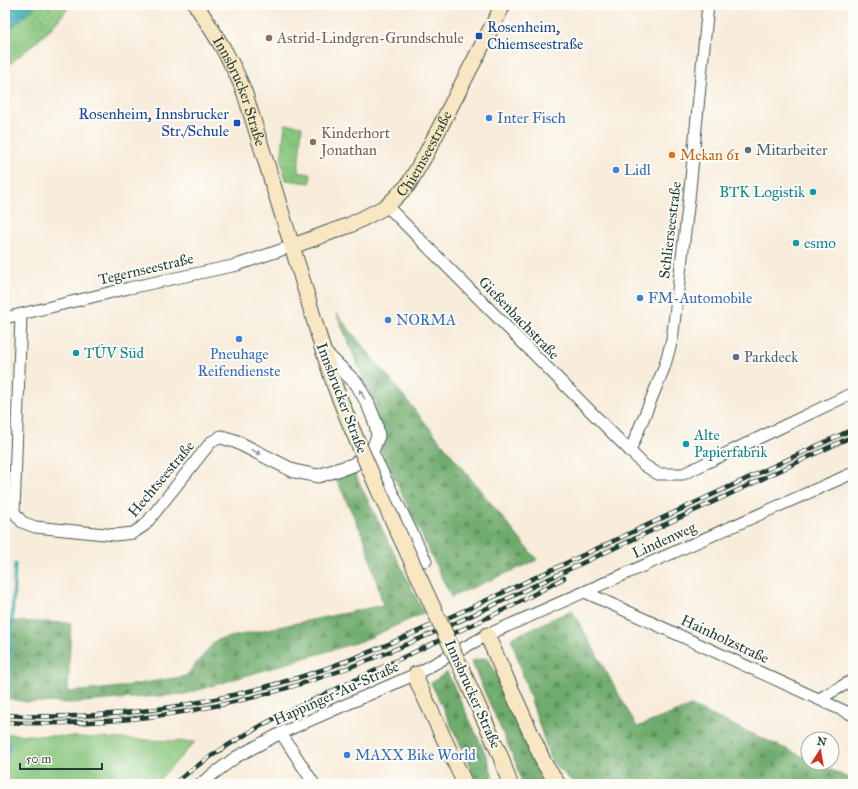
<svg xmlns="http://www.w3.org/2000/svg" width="858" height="789" viewBox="0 0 858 789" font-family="'IM FELL Great Primer',serif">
<defs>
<pattern id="grass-dots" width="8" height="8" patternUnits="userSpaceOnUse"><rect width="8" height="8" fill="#88c67d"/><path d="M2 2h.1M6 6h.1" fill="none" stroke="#6fa267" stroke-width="1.8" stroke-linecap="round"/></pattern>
<pattern id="forest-firs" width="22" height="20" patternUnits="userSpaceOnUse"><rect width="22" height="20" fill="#6eab6c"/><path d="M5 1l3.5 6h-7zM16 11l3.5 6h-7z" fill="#5a8c5a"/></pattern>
<pattern id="park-crowns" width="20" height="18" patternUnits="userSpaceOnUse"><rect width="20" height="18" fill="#88c67d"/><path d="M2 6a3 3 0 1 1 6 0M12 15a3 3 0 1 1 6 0" fill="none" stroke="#6fa267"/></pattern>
<pattern id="water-waves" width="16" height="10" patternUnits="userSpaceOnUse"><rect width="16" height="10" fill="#3badb4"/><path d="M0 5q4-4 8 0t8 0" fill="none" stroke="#318e93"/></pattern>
</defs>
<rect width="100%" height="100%" fill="#fdfcf7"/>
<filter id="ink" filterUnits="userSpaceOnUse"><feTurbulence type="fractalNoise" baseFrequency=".025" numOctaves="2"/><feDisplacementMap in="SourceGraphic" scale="8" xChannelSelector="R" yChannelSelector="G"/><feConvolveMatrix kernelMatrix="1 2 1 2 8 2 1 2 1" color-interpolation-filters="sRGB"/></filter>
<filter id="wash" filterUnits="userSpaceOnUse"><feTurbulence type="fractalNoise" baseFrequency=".012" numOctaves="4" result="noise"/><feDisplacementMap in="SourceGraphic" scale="16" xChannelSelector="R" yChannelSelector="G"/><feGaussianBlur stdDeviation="0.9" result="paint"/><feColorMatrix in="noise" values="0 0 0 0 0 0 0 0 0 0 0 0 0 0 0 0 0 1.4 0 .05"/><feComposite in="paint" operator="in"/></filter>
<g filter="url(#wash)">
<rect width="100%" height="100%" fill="#f8ecda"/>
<path fill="url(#grass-dots)" stroke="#548258" d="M36 5H71L48 32 5 68V34Z"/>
<g fill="url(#forest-firs)" stroke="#467450">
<path d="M336 313 537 560 451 597 369 425 371 397Z"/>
<path d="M354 472 424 613 362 641 185 694 70 703 27 702 5 698V628L9 621 71 623 68 692 113 688 186 676 216 640 383 605 365 540 336 479Z"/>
<path d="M572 610 637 727 691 706 808 759V763H816L853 780V784H574L551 761 511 638Z"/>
<path d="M487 658 503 683 543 778 550 784H522L518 768 471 661Z"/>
<path d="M447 672 487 757 495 784H476L469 763 431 683Z"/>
</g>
<path fill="url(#park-crowns)" stroke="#548258" d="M285 124 302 126 298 172 311 174 310 183 286 180 281 161Z"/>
<path fill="#88c67d" stroke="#548258" d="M8 734 195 742 155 784H5V752Z"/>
<path fill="url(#water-waves)" stroke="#2d7574" d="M5 5H36L5 34Z"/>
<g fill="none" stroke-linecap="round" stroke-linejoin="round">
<g stroke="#3badb4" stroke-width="3.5">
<path d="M8 697 15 564"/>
<path d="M5 761 10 743"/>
</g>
</g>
</g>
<g filter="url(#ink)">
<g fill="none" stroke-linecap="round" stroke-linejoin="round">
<g stroke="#40574d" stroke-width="13">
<g id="minor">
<path d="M387 206 630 451 644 465 658 474H683L853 393"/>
<path d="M21 315 14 512 22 522 35 527 115 535 133 533 145 525 211 442 221 437"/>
<path d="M5 318 129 288 237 265 293 246"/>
<path d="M372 451 426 561"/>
<path d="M630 451 664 368 672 340 689 199 708 5"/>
<path d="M585 592 853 715"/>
<path d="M819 699 853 680"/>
<path d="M281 733 314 784"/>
<path d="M200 784 236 757 281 733 416 674 487 635 853 473"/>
</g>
</g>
<g stroke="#40574d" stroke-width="15">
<path id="tertiary" d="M221 437 235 441 294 471 318 476 353 465 372 451 378 436 376 424 368 404 357 384 323 351"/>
</g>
<g stroke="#40574d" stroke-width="17">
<g id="secondary">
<path id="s1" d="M196 5C215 34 233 62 245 94L300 272 323 350 335 387 352 429"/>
<path id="s2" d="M293 246 350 225 387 206 408 185 426 154 503 5"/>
<path d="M487 635 545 765 558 784"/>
<path d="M462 670 500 755 510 784"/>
<path d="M416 674 418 683 465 784"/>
</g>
</g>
<use href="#minor" stroke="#fff" stroke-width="11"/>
<use href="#tertiary" stroke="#fff" stroke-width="13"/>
<use href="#secondary" stroke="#f9e7c3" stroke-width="15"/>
<g stroke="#1f3d34" stroke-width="4.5">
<g id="rail">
<path d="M5 715C98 721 194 708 283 682 348 664 410 635 472 607L853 429"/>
<path d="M5 722C127 729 252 706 366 661 432 635 496 604 561 573 658 528 756 482 853 436"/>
<path d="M174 784C207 756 243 735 281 715L514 605 564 578"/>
</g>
</g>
<use href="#rail" stroke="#fdfcf7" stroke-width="3" stroke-dasharray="9" stroke-linecap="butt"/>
<g stroke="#40574d" stroke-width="17" stroke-linecap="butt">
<path id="secondary-bridge" d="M352 429 379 491 462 670"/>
</g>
<use href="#secondary-bridge" stroke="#f9e7c3" stroke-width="15"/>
</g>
<defs><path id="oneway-solid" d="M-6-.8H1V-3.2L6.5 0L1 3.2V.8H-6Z"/></defs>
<g fill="#8f9e9a">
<use href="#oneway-solid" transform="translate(362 394) rotate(-119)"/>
<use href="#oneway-solid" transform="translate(256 452) rotate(27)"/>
</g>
</g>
<g fill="#1a4fb4" stroke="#fdfcf7" stroke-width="1.5">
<rect x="475" y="32" width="8" height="8" rx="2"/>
<rect x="233" y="119" width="8" height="8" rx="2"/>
</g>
<g fill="#8d6e63" stroke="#fdfcf7" stroke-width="1.5">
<circle cx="269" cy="38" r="4"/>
<circle cx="313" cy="142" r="4"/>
</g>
<g fill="#3f7fe0" stroke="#fdfcf7" stroke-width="1.5">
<circle cx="489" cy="118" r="4"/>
<circle cx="616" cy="170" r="4"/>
<circle cx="640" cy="298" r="4"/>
<circle cx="388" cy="320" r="4"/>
<circle cx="239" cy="339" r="4"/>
<circle cx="347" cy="755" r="4"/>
</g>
<g fill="#5c6f8a" stroke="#fdfcf7" stroke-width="1.5">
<circle cx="748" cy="150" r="4"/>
<circle cx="736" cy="357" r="4"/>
</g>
<circle fill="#e8710a" stroke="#fdfcf7" stroke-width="1.5" cx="672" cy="155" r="4"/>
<g fill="#0f9aa8" stroke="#fdfcf7" stroke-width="1.5">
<circle cx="813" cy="192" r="4"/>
<circle cx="796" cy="243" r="4"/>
<circle cx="76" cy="353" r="4"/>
<circle cx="686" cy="444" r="4"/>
</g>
<g text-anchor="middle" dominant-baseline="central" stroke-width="4" stroke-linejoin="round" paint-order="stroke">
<g font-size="15" fill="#164399" stroke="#fdfcf7" text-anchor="start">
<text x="487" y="27">Rosenheim,<tspan x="487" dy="17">Chiemseestraße</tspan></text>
<text x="229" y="114" text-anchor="end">Rosenheim, Innsbrucker<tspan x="229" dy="17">Str./Schule</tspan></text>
</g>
<g font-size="15" fill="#785e54" stroke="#fdfcf7" text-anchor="start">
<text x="277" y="38">Astrid-Lindgren-Grundschule</text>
<text x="321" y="133">Kinderhort<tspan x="321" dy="17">Jonathan</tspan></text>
</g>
<g font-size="15" fill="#1f3d34" stroke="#fdfcf7">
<text stroke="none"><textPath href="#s1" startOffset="97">Innsbrucker Straße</textPath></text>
<text stroke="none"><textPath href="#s2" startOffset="167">Chiemseestraße</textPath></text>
<text transform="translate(670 230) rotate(-83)">Schlierseestraße</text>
<text transform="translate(146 269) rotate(-13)">Tegernseestraße</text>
<text transform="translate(519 318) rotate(46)">Gießenbachstraße</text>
<text transform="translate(342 398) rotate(69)">Innsbrucker Straße</text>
<text transform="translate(161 479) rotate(-50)">Hechtseestraße</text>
<text transform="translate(664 540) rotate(-24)">Lindenweg</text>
<text transform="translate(725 639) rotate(25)">Hainholzstraße</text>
<text transform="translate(336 693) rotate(-24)">Happinger-Au-Straße</text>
<text transform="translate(473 694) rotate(66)">Innsbrucker Straße</text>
</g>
<g font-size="15" fill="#366cbe" stroke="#fdfcf7" text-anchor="start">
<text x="497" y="118">Inter Fisch</text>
<text x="624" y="170">Lidl</text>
<text x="648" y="298">FM-Automobile</text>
<text x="396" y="320">NORMA</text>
<text x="239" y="354" text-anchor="middle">Pneuhage<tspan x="239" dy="17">Reifendienste</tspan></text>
<text x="355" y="755">MAXX Bike World</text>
</g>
<g font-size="15" fill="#4e5e75" stroke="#fdfcf7" text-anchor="start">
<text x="756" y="150">Mitarbeiter</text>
<text x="744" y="357">Parkdeck</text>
</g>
<g font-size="15" fill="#c56008" stroke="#fdfcf7" text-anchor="start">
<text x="680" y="155">Mekan 61</text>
</g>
<g font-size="15" fill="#0d838f" stroke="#fdfcf7" text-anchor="start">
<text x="805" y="192" text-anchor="end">BTK Logistik</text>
<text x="804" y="243">esmo</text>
<text x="84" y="353">TÜV Süd</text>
<text x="694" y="435">Alte<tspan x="694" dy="17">Papierfabrik</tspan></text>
</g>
</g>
<rect width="858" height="789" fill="none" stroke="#fdfcf7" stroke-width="20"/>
<g transform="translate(820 751) rotate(11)"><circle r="19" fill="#fdfcf7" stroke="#a4b0a9"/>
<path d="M0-3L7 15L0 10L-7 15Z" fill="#c8321e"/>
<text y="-6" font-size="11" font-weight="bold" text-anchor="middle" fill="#1f3d34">N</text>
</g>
<path d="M20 763v6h82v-6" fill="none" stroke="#1f3d34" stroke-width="2"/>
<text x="26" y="763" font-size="12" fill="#1f3d34" stroke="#fdfcf7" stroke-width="3" paint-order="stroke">50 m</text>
</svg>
